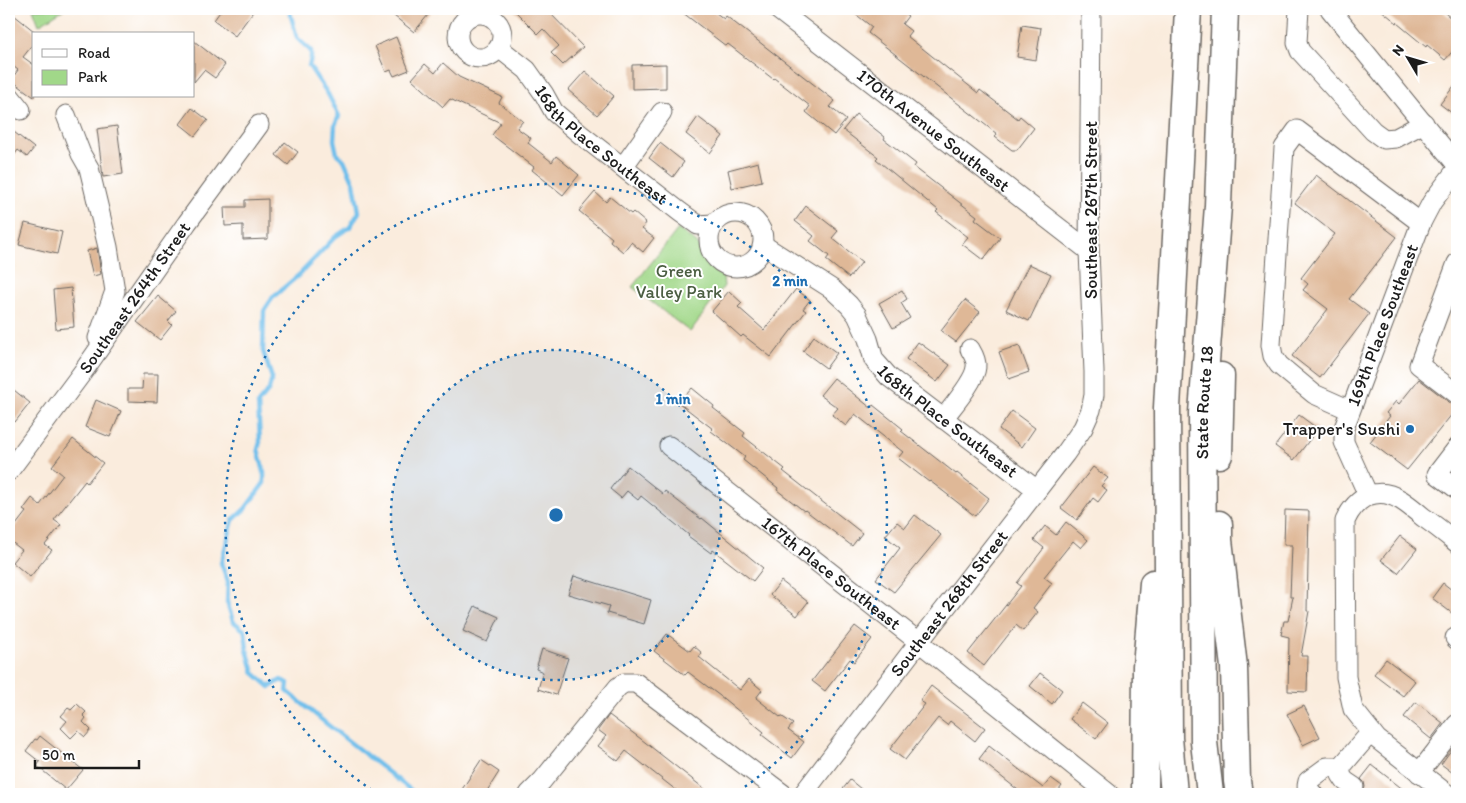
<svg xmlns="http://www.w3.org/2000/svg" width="1466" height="803" viewBox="0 0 1466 803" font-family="Itim,sans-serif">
<rect width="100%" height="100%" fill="#fff"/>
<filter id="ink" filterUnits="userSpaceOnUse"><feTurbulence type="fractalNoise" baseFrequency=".02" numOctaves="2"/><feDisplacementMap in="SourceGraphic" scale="10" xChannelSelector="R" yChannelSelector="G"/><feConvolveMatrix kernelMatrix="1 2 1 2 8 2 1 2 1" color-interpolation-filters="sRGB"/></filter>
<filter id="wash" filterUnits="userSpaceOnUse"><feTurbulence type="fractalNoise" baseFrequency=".0096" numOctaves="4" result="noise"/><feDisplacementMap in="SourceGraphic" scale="20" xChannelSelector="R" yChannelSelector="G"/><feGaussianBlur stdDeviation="1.12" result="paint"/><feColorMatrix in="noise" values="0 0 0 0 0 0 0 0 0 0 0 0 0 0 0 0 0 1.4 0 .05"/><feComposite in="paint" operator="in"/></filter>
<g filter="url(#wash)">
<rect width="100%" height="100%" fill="#faecdd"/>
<g fill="#a1d889" stroke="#5e7a52">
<path d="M33 9H64L39 25Z"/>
<path d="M678 229 697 243 706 263 717 273 723 277 724 286 690 332 632 287Z"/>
</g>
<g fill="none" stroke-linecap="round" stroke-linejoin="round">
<path stroke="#71bfeb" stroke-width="4.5" d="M289 9 297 38 311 51V58L309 66 328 94 339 116 335 125 334 140 337 154 344 160 354 183 359 212 350 227 335 237 300 274 273 297 264 311 263 351 272 378 269 390 258 403 260 442 258 449 264 472V483L245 509 233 520 221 563 228 582 227 602 233 621 245 631 247 650 254 673 270 687 281 680 288 683 287 691 328 725 412 791 409 794"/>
</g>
<g id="blocks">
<g fill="#dfb897">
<path d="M222 9H255L235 36 214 20Z"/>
<path d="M400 9H433L414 32 394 16Z"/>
<path d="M513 9H546L583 47 563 65 551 53 559 46 543 29 538 34Z"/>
<path d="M678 9H711L724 19 726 16 835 101 830 107 846 120 834 135 806 112 810 106 774 78 773 79 728 44 726 46Z"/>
<path d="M849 9H899L908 16 902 24 911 31 907 36 978 93 980 90 1018 119 1020 116 1034 128 1017 150H1012L995 137 997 134 868 33 872 27Z"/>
<path d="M1380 9H1440L1457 23V46L1445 60 1427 45 1426 47Z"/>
<path d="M9 11 34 31V43L23 57 34 65V97L11 80 18 70 9 63Z"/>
<path d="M1022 25 1041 28 1036 60 1017 57Z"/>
<path d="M396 37 409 70 394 76 391 70 386 72 375 46Z"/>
<path d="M194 41 225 65 215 78 204 70 194 82Z"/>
<path d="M443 63 459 77 502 97 499 103 523 121 517 128 531 138 528 143 552 162 556 156 579 175 563 195 532 170 534 167 492 135 501 123 450 99 443 107 412 79 425 64 435 73Z"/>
<path d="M666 64V88L632 89V65Z"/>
<path d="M585 71 614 96 597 115 568 90Z"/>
<path d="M1457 82V117L1440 104Z"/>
<path d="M192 108 208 120 195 136 180 124Z"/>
<path d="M856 114 885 137 884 139 916 164 914 167 977 216 975 219 1000 238 983 260 962 244 968 237 936 212 938 210 876 159 878 157 843 130Z"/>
<path d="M698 117 723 136 710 153 686 134Z"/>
<path d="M117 126 123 174 103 177 97 129Z"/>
<path d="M9 128 34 148 27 157 18 150 9 162Z"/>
<path d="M285 142 298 152 288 165 276 155Z"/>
<path d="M660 143 684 162 673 177 649 158Z"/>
<path d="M758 162 762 181 732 188 728 170Z"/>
<path d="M1316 175 1397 237 1349 299 1369 314 1320 378 1292 356 1328 309 1303 290 1308 284 1301 278 1335 234 1295 203Z"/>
<path d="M595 192 606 202 610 197 631 214 633 212 646 223 642 229 654 238 643 252 631 242 623 252 610 241 612 238 579 211Z"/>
<path d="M268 199V239L243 240V225L225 226 224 207H245V200Z"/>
<path d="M806 206 838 231 832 238 862 262 849 278 826 260 829 256 810 241 814 236 795 221Z"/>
<path d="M25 223 62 232 57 254 19 245Z"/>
<path d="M97 248 101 274 93 276 87 251Z"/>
<path d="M1029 264 1051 274 1029 321 1006 310Z"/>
<path d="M71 288 74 327 56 329 53 290Z"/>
<path d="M796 289 810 300 803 309 806 311 771 357 743 335 741 337 712 311 729 291 742 303 738 307 764 330Z"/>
<path d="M902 290 907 299 901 303 910 318 893 328 879 303Z"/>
<path d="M158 296 176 311 168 321 172 325 160 340 137 322Z"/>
<path d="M965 300 980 312 956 342 941 331Z"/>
<path d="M814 336 837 353 826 368 803 351Z"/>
<path d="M918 342 950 365 937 382 906 359Z"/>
<path d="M1019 345 1029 372 1009 379 999 352Z"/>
<path d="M143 374H158L157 402 128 401V389H142Z"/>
<path d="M834 378 871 408 873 405 903 429 901 431 956 474 957 473 989 498 975 516 930 481 929 482 898 458 903 452 855 414 846 426 832 415 838 408 820 395Z"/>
<path d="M1419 379 1457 408 1407 470 1370 442 1390 416 1386 413 1396 401 1399 404Z"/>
<path d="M9 386 30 403 15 422 9 417Z"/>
<path d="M692 388 714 406 713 408 745 433 743 436 785 469 783 471 862 533 852 546 805 510 804 511 777 490 778 488 743 460 745 457 711 431 713 429 679 403Z"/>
<path d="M96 400 121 411 110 437 85 427Z"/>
<path d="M1012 411 1035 428 1022 447 999 429Z"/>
<path d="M1299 415 1318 429 1294 460 1275 446Z"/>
<path d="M73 439 103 463 87 483 85 481 54 520 61 525 45 545 52 550 30 577 12 562 22 550 9 540V534L26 512 23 510 32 498 40 505 63 475 52 466Z"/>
<path d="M628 466 663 494 665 491 701 519 702 518 763 568 753 581 713 550 711 553 688 536 689 535 641 496 638 500 627 491 621 498 610 489Z"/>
<path d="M1093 467 1108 478 1101 486 1107 490 1098 502 1093 498 1077 520 1061 508Z"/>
<path d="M1285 510 1309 511 1307 611H1309L1301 656H1308L1307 692 1288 691 1289 637 1281 635 1284 621H1288L1293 597H1290L1292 545H1284Z"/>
<path d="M915 515 941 535 894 592 876 579 900 548 885 536 897 522 905 528Z"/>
<path d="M1066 522 1088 540 1081 548 1073 541 1044 577 1052 583 1033 608 1038 612 1023 631 1016 625 984 666 968 653 1021 586 1017 583 1044 548 1034 540 1045 526 1056 535Z"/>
<path d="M1400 536 1417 549 1398 573 1381 560Z"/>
<path d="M574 576 651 600 644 624 607 613 609 606 568 594Z"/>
<path d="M781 581 808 602 797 616 770 595Z"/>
<path d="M1443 583 1457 594V617L1432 598Z"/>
<path d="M475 606 499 617 487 642 463 631Z"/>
<path d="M855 626 872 639 854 662 850 659 825 691 812 681Z"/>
<path d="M667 634 690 651 694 646 702 653 699 657 740 690 749 679 762 690 756 698 780 717 781 716 793 724 788 730 804 742 792 758 762 735 764 732 724 699 688 672 685 675 654 651Z"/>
<path d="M542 649 568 658 556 695 538 689 543 672 536 669Z"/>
<path d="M1386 659 1415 681 1403 696 1374 674Z"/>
<path d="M1040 673 1062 690 1052 704 1030 686Z"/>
<path d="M931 686 985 728 975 741 950 721 947 725 938 718 905 760 890 749 925 704 920 701Z"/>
<path d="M1416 702 1443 723 1431 739 1404 717Z"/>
<path d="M1082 703 1108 723 1096 739 1070 719Z"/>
<path d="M77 704 86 712 83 715 86 718 83 722 91 730 85 737 78 731 71 738 61 728 67 721 61 716 68 708 71 710Z"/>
<path d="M1304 706 1320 737 1303 745 1287 714Z"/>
<path d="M609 715 641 739 711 794H681L626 751 618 761 598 746 606 736 598 730Z"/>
<path d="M40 736 83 770 66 790 37 766 40 762 26 751 35 739 37 740Z"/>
<path d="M1457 742V776L1441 764Z"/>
<path d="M989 746 1043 788 1051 778 1062 786 1056 794H1023L979 759Z"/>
<path d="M481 760 499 772 485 794H459Z"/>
<path d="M1372 765 1409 794H1362L1365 787 1364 782 1361 779Z"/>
<path d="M850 780 867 794H839Z"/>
</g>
</g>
</g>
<g filter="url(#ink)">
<use href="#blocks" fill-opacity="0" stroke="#6a6560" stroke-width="1"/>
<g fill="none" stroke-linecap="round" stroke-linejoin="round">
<g stroke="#6a6560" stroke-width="21">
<g id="minor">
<path id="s1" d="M777 9 1089 251"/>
<path d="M1299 9 1297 43 1300 51 1373 131 1384 139 1396 138 1424 123"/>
<path d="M1330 9 1457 165"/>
<circle cx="480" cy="36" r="22"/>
<path id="s2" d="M499 48 527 70 544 94 554 112 580 134 680 212 698 225 713 224"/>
<path d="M9 95 21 110"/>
<path d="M66 115 81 154 89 168 108 247 115 291 98 338"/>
<path d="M623 167 662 112"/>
<circle cx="736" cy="240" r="27"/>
<path id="s3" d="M763 245 832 289 849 305 857 315 868 339 874 360 889 377 1037 490"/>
<path d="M1457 263 1419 365 1457 394"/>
<path d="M1350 410 1314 394 1279 365 1273 356 1271 345 1284 148 1297 130 1421 223"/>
<path d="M943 419C952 407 975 381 976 367 977 361 973 354 970 349"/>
<path id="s4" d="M669 446 919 642 1109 794"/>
<path d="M1457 448 1437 474 1457 489"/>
<path id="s5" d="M9 471 82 373 187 223 259 125"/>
<path id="s6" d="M1368 495 1344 442V428L1421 223 1432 202 1457 169"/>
<path d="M1455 638 1457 640"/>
<path d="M1341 767 1371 732"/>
<path d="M1419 773 1457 724"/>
<path d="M529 794 542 781 618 687 624 683H636L783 794"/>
<path id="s7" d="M803 794 919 642 1065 454 1083 428 1091 410 1094 395V372L1089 251 1091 9"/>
<path d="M1313 794 1310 791 1307 786 1308 781 1327 767H1341V775L1345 781 1354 787"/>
<path d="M1447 794 1377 739 1353 709 1346 677 1345 521C1356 497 1377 485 1401 500 1409 505 1416 511 1423 517 1435 525 1446 534 1457 543"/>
</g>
</g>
<g stroke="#6a6560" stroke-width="29">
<g id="highway">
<path d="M1219 455 1221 376"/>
<path d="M1219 524V540L1234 667 1237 781 1239 794"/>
<path d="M1145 794 1146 666 1153 583"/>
<path d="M1174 794 1169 738 1167 408 1188 9"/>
<path id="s8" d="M1210 794 1204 742 1202 413 1218 206 1225 9"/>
</g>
</g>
<use href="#minor" stroke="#fff" stroke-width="19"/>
<use href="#highway" stroke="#fff" stroke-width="26"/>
</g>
</g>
<circle cx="556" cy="515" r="165" fill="#1f6fb2" fill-opacity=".12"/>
<g fill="none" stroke="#1f6fb2" stroke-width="2.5" stroke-dasharray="2.5 5">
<circle cx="556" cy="515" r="165"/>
<path d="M378 794A331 331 0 1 1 734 794"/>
</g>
<circle fill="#1f6fb2" stroke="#fff" stroke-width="2" cx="1410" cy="429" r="5"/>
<g text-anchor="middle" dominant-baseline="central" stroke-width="4" stroke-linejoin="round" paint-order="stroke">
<g font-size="18" fill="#1c1c1c" stroke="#fff">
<text stroke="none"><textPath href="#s1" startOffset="198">170th Avenue Southeast</textPath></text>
<text stroke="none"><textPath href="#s2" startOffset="142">168th Place Southeast</textPath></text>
<text transform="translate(1091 210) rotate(-90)">Southeast 267th Street</text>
<text stroke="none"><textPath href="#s5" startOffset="214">Southeast 264th Street</textPath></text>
<text stroke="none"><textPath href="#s6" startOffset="182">169th Place Southeast</textPath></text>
<text stroke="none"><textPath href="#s8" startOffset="392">State Route 18</textPath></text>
<text stroke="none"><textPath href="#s3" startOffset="262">168th Place Southeast</textPath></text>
<text stroke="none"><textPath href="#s4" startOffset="206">167th Place Southeast</textPath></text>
<text stroke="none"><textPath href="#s7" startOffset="240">Southeast 268th Street</textPath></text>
</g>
<g font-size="18" fill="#4b5e42" stroke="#fff">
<text x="679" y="271">Green<tspan x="679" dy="21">Valley Park</tspan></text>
</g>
<g font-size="18" fill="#1c1c1c" stroke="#fff" text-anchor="end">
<text x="1400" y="429">Trapper's Sushi</text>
</g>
</g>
<circle cx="556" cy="515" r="8" fill="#1f6fb2" stroke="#fff" stroke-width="2.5"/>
<g font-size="15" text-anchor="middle" font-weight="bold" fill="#1f6fb2" stroke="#fff" stroke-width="4" stroke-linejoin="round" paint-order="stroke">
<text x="790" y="286">2 min</text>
<text x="673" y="404">1 min</text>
</g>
<rect width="1466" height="803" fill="none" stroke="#fff" stroke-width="30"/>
<rect x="32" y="32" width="162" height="65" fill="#ffffff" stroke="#a4a4a4"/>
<rect x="42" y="49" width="25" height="8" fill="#ffffff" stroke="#a4a4a4"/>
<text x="78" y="58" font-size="15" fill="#1c1c1c">Road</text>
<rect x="42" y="70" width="25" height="15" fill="#a1d889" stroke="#a4a4a4"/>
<text x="78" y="82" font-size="15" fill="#1c1c1c">Park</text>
<g transform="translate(1408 58) rotate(308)" stroke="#ffffff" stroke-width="4" paint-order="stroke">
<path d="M0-4L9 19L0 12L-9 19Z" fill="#1c1c1c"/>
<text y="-8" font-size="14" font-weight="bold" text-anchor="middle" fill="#1c1c1c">N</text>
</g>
<path d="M35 760v8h104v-8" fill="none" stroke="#1c1c1c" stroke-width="2.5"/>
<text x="42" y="760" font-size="15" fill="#1c1c1c" stroke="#ffffff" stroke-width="4" paint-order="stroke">50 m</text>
</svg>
